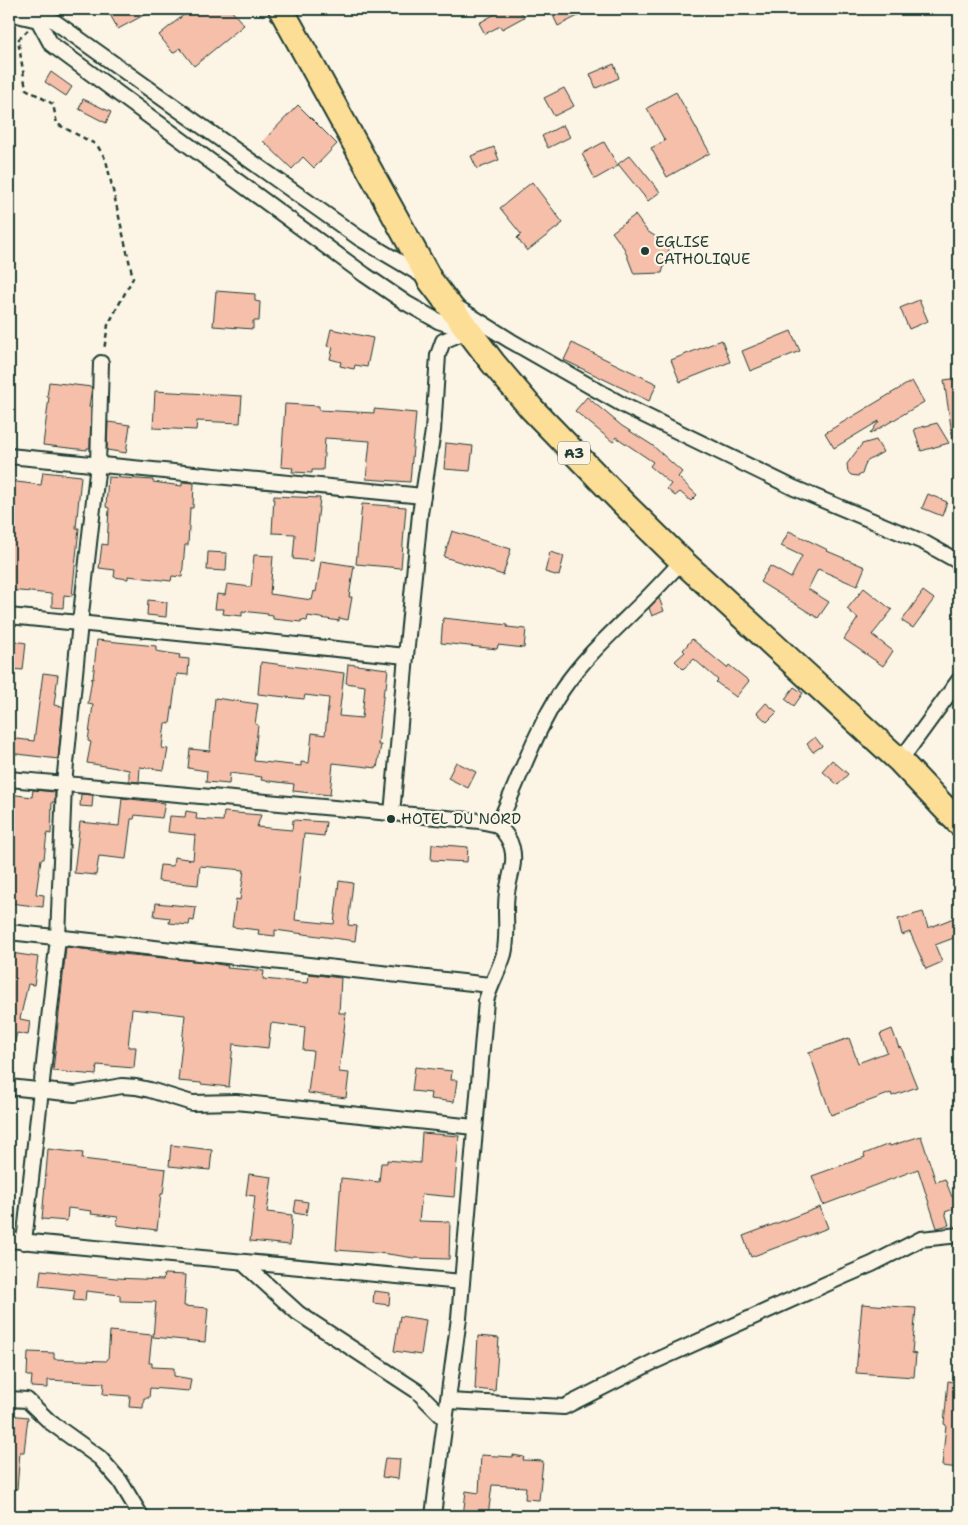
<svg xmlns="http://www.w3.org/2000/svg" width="968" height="1525" viewBox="0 0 968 1525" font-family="'Shantell Sans',sans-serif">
<rect width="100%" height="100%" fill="#fcf5e5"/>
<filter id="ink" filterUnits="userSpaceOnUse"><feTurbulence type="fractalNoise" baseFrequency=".02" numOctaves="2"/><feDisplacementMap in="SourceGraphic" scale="10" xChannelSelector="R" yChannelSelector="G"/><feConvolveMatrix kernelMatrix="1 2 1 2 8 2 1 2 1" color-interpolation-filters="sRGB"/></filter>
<g filter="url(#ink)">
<g fill="#f6bfaa" stroke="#1f3d34">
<path d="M107 9H155L118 29Z"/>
<path d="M191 9H230L244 25 194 66 180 48 173 53 159 35Z"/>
<path d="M504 9H519L524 17 502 29 500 26 485 34 479 23Z"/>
<path d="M550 9H592L558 26Z"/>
<path d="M614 64 619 78 596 88 590 74Z"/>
<path d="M51 72 72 87 66 96 45 82Z"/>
<path d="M564 88 574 106 554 116 544 98Z"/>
<path d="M676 92 710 153 667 177 651 148 665 141 647 108Z"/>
<path d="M83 99 111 112 106 123 79 109Z"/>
<path d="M298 105 337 144 314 168 303 157 292 169 263 141Z"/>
<path d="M563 125 570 137 548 148 542 136Z"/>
<path d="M604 142 618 166 595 179 582 154Z"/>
<path d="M494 147 499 160 477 169 471 156Z"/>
<path d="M630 155 660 192 648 201 618 164Z"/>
<path d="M532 182 563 223 527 251 517 238 521 234 500 208Z"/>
<path d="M635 215 647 231 670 246 662 273 634 274 624 248 612 232Z"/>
<path d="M216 291 255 294V301L260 302 259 321H253V329L213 326Z"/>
<path d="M919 300 928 321 909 329 900 308Z"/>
<path d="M331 329 373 338 367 367 355 365 354 369 340 366 341 362 330 359 333 347 327 346Z"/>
<path d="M791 331 800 351 750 371 742 351Z"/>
<path d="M722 340 730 362 680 382 671 360Z"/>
<path d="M572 343 657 384 649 401 564 360Z"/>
<path d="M959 378V439L953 440 944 380Z"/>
<path d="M912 381 924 402 870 434 879 421 834 448 825 433Z"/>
<path d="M49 382 92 387 89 407H91L90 448H87V450L43 445 49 397H47Z"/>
<path d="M155 391 242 396 240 423 197 421 196 430 153 428Z"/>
<path d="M587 397 622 426 652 445 682 472 678 477 697 495 691 501 680 492 675 496 667 489 671 484 650 466 653 462 616 437 613 442 575 411Z"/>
<path d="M285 404 319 406V410L374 413V409L416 413 410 482 366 479 370 441 325 438 323 470H312V473L292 472 293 468 281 467Z"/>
<path d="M108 422 130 425 126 453 107 450Z"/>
<path d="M937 423 949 443 921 451 914 429Z"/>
<path d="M876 440 883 452 866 462 862 474 858 476 851 475 848 472 847 464 862 444Z"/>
<path d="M446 443 473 446 470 471 444 469Z"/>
<path d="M43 472 81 476 76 528H79L72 596 64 595 63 608 52 607V594L9 590V481L41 485Z"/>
<path d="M108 477 153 480V482L182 486V482L194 483 193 508H190L188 545H185L182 577 172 576 171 581 128 576V579L114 577 115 570 99 568 102 544 107 545 109 508 106 507Z"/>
<path d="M928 494 947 502 942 516 922 508Z"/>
<path d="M274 496 320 498 313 561 293 559 295 534 272 533Z"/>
<path d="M362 504 406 507 401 568 356 564Z"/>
<path d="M452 531 511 549 503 575 444 557Z"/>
<path d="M789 531 828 550 827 551 865 567 857 586 818 569 808 589 829 602 818 618 760 582 770 566 791 578 802 556 781 546Z"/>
<path d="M208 552 227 553 226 571 207 570Z"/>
<path d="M550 552 564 556 559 576 545 572Z"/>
<path d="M254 555 273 556 270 594 312 600 314 591 316 592 321 561 354 566 349 597H352L348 620 339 618V621L308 616 307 621 301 620V622L273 619V616L267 615 268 614 242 611V616L223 614 224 609H215L217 594 225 595 227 584 251 587Z"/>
<path d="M864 588 892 610 872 635 893 651 883 666 844 639 858 618 847 609Z"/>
<path d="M923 591 934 599 913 628 902 621Z"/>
<path d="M659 598 664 611 652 616 649 608Z"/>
<path d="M148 600 167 602 166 617 147 615Z"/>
<path d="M443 618 508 625 507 627 526 629 524 648 498 645 497 649 441 643Z"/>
<path d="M692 639 727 668 729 665 749 681 736 697 716 682 718 680 694 659 683 669 675 661 685 652 683 650Z"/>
<path d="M9 640 26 643 23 670 9 669Z"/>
<path d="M97 640 156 646V651L180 655 179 658 189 659 188 675 177 674 170 724 165 723 162 748 168 749 164 770 140 767 139 782 129 781V770L87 763 91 742 88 741 93 705 88 704 92 678 93 679Z"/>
<path d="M261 662 344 673 339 716 362 718 365 686 346 683 348 664 388 669 386 688H384L378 745H381L377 768 333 763 330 795 293 791 294 784 261 780 262 777 230 773 229 784 206 782 207 771 188 768 190 749 210 751 215 698 258 704 255 724 258 725 254 761 301 766V762L309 763 312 733 325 735 329 698 305 695 304 699 258 694Z"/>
<path d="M43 673 58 675 54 705 63 707 58 759 9 753V738L34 741Z"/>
<path d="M794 687 803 693 794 706 785 699Z"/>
<path d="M766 703 777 712 767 722 757 713Z"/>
<path d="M815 737 822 746 813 752 807 744Z"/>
<path d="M832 760 848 774 838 785 822 771Z"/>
<path d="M456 762 476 772 468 788 448 778Z"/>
<path d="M33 790 55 792V802H52L51 834 47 833 44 859H41L36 894 44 895 43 907 10 903 13 879H9L10 816H9V794L32 797Z"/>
<path d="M81 794 93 795 92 807 80 806Z"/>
<path d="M122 798 165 803 162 818 135 815 134 819H131L126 859 99 856 96 875 74 873 80 822 119 826Z"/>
<path d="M186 811 197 813 196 819 223 821 224 812 261 815 257 827 292 830 293 820 326 822 324 836 304 834 295 920 334 924 339 881 353 883 348 925 357 926 355 941 275 930V936L258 934 259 930 232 927 236 899 240 900 244 870 200 866 198 885 158 881 160 865 173 866 174 857 193 860 195 835 168 832 170 816 185 817Z"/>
<path d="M432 844 468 847 467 862 431 860Z"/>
<path d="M156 903 196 907 194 921 190 920 189 925 169 923 170 918 154 916Z"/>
<path d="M923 912 928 928 959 916V936L935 945 942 962 926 969 910 932 902 935 898 919Z"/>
<path d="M66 947 90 950V951L205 962 228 966 227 968 264 971 263 979 308 983 309 974 341 978 339 1013H346L339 1072 349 1073 346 1098 308 1093 313 1051 303 1050 305 1027 271 1023 268 1048 233 1044 229 1087 201 1084V1083L178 1081 185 1015 132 1009 128 1047H136L134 1068 97 1065 96 1075 53 1071Z"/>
<path d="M11 953 38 957 34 985 28 984 20 1019 30 1021 28 1035 17 1033 13 1048 9 1047V970Z"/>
<path d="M892 1029 899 1048 901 1047 917 1087 892 1096 891 1093 831 1115 809 1052 849 1038 858 1063 887 1052 880 1034Z"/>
<path d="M415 1067 452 1071 451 1080H457L454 1102 430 1099 431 1093 412 1091Z"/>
<path d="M422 1133 459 1136 454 1197 422 1194 419 1221 450 1222 449 1259 414 1258 388 1254 336 1250 341 1178 379 1182 381 1163H387V1160L420 1163Z"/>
<path d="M921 1136 936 1182 945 1179 952 1197 959 1193V1207L945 1212 949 1225 937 1228 918 1169 823 1205 812 1176 865 1157 864 1154 889 1144 890 1146Z"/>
<path d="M171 1145 212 1150 210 1170 169 1166Z"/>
<path d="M48 1149 83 1153 82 1159 166 1169 163 1194H161L157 1230 117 1225 118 1217 91 1214 92 1211 68 1208 67 1221 42 1219Z"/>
<path d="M249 1174 272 1177 267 1212 292 1215 290 1245 250 1241 255 1196 246 1195Z"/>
<path d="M296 1200 308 1202 306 1215 294 1213Z"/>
<path d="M820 1207 828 1228 751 1257 743 1236Z"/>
<path d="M41 1270 116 1278 163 1280 164 1274 186 1275 184 1306 208 1308 205 1342 153 1337 156 1302 120 1301V1295L86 1291 85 1301 73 1300 75 1290 39 1286Z"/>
<path d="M374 1291 390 1293 389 1305 373 1303Z"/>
<path d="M862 1304 916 1308 912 1353 916 1354 914 1377 856 1373Z"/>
<path d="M400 1316 426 1320 421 1355 394 1351Z"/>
<path d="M110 1331 152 1335 149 1363H152V1367L174 1368V1376L191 1379 189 1391 150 1388 149 1398H144L143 1408 129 1407 130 1396 103 1394 104 1383 48 1380V1388L31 1387 32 1376H27L28 1352 54 1353V1359L106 1361 108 1359Z"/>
<path d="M478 1336 499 1338 495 1391 475 1389Z"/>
<path d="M948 1381 959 1383V1468L942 1466 946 1425 944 1424Z"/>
<path d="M9 1415 28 1417 24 1452H20L17 1489H9Z"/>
<path d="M481 1455 513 1457V1455L524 1457 523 1460 543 1461 539 1500 525 1499 526 1487 492 1485 488 1516H463L466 1491 479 1493Z"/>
<path d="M385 1458 400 1459 398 1479 382 1477Z"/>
</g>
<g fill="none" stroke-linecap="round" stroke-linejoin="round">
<g stroke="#1f3d34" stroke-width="18">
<g id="minor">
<path d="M37 9 359 238 425 277"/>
<path d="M9 13 38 20 51 44 365 275 406 303 438 321 465 330"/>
<path d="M458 308 511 341 623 405 794 488 923 542 959 562"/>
<path d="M9 456 423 496"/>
<path d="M9 616 406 656"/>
<path d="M900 761 959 680"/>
<path d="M9 779 480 821 498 825C504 832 510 839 512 848 516 864 509 877 507 893 504 913 509 934 504 954 499 971 490 985 486 1001L459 1318 441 1451 433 1516"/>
<path d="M392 814 406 656 420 514 433 431 438 355 443 341 467 331"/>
<path d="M498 825C519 780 535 731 562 690 585 656 616 629 645 600 658 587 670 574 682 561"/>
<path d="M9 932 490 985"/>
<path d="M9 1087 75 1094 122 1086 136 1087 150 1090 192 1103 236 1102 474 1127"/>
<path d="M9 1240 462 1282"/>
<path d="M24 1242 58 938 64 784 80 623 98 464 101 363"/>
<path d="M242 1262 298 1313 417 1391 445 1419"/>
<path d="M9 1399 27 1400 50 1422 100 1458 120 1481 141 1516"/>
<path d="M448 1401 564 1407 653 1362 844 1276 872 1264 921 1239 959 1235"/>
</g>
</g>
<g stroke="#1f3d34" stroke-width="28">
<path id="trunk" d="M281 9 430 280 493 363 532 409 623 503 682 561 900 761 959 823"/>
</g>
<path stroke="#1f3d34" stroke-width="2.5" stroke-dasharray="5 4" stroke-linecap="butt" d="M28 30 18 40 26 89 53 104 57 124 97 145 106 160 133 278 108 325 104 350"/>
<use href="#minor" stroke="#fcf5e5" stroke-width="14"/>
<use href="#trunk" stroke="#fdde96" stroke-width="24"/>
</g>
</g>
<g fill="#1f3d34" stroke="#fcf5e5" stroke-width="2">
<circle cx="645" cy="251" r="5"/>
<circle cx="391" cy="819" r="5"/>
</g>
<g text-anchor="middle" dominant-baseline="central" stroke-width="4.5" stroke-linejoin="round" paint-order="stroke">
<rect fill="#fcf5e5" stroke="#617469" stroke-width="1" x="558" y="441.5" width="32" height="23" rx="4"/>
<g font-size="14" font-weight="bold" fill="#1f3d34">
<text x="574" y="453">A3</text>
</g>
<g font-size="15" fill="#1f3d34" stroke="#fcf5e5" text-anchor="start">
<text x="655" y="242">EGLISE<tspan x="655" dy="17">CATHOLIQUE</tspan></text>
<text x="401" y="819">HOTEL DU NORD</text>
</g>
</g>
<rect width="968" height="1525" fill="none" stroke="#fcf5e5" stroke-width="30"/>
<rect x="15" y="15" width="938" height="1495" fill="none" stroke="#1f3d34" stroke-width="2" filter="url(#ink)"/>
</svg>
